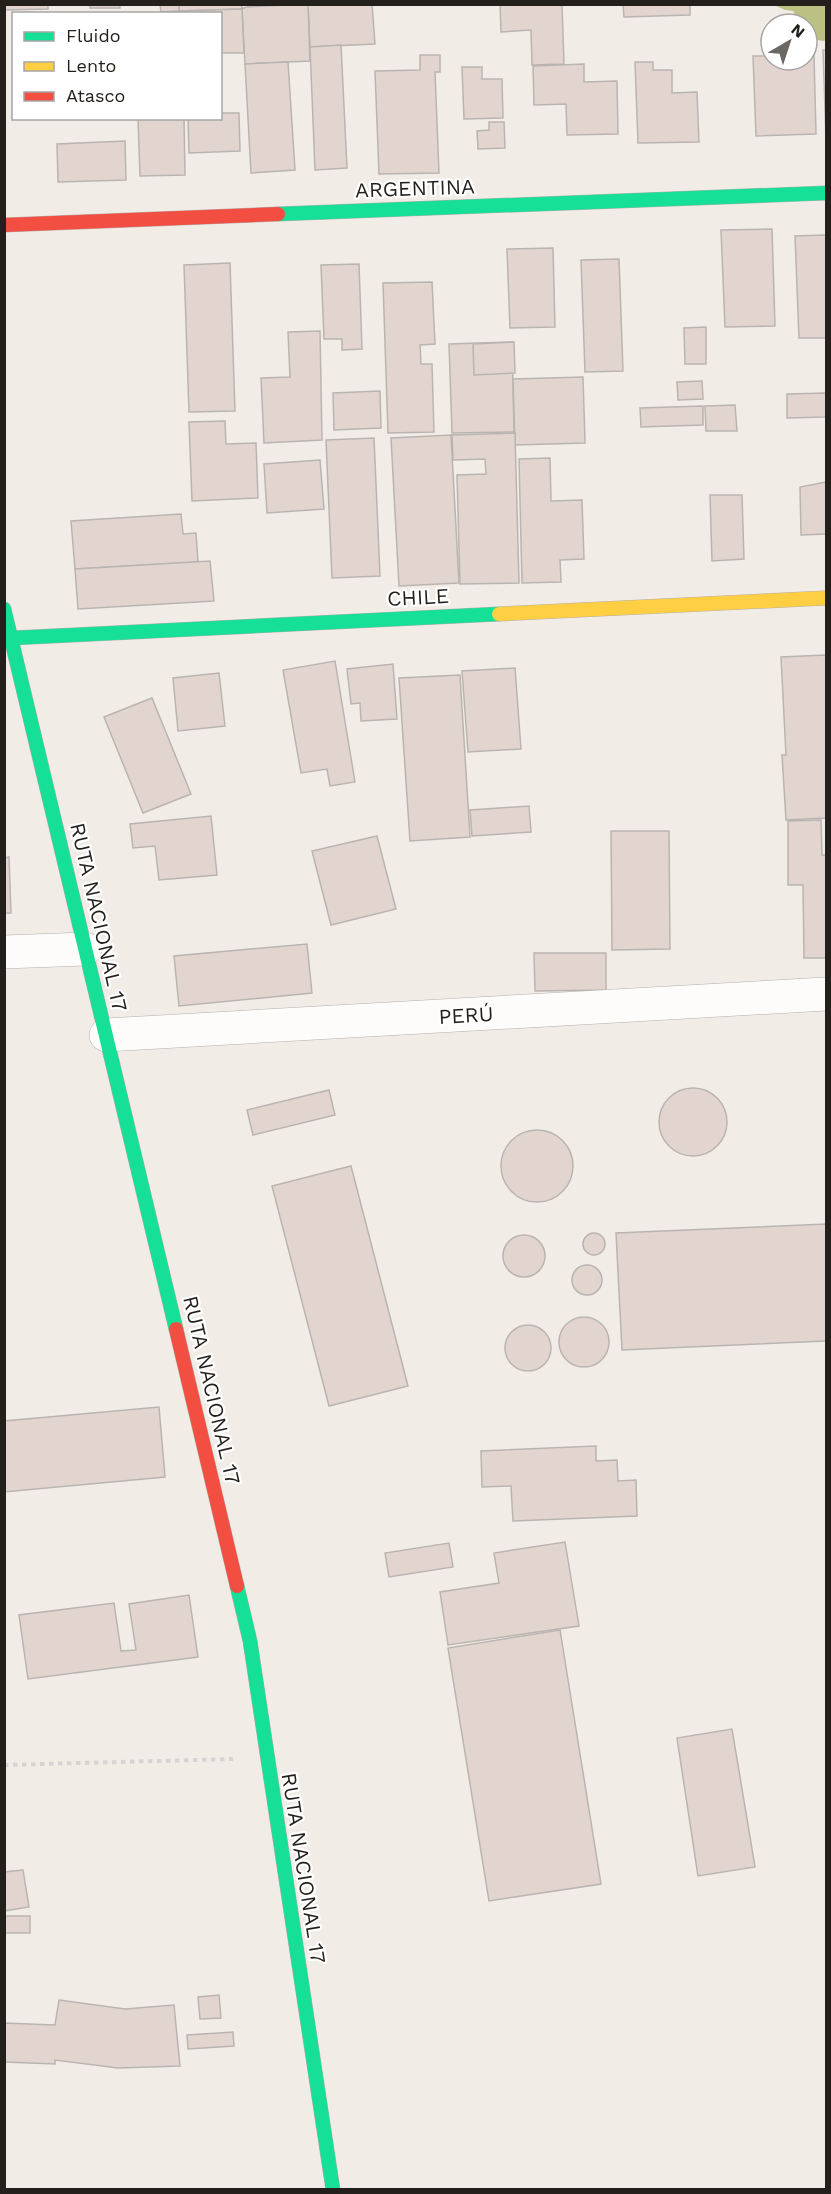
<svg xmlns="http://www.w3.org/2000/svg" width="831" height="2194" viewBox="0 0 831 2194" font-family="'Work Sans',sans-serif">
<rect width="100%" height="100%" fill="#f2ece7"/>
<path fill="#bbc183" d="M774 5H826V40L823 41 807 38V24H800L793 11 785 10Z"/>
<g fill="#e2d5d0" stroke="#bab4b1" stroke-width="1.5">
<path d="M4 4H48V9L4 10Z"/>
<rect x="90" y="4" width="30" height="4"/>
<path d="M160 4H179V11L161 12Z"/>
<path d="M179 4H242V9L179 11Z"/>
<path d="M308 4H372L375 44 310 47Z"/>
<path d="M308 4 310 61 245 64 242 9 246 7Z"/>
<path d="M500 4H562L564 64 532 65 531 30 501 32Z"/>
<path d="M623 4H690V15L624 17Z"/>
<path d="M242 9 244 53H220V14H179V11Z"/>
<path d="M341 45 347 168 315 170 310 47Z"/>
<path d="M823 50H826V139Z"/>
<path d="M420 55H440V72H435L439 173 379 174 375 71 420 70Z"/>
<path d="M807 55H814L816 134 756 136 753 56H771V60H807Z"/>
<path d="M288 62 295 170 251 173 245 64Z"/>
<path d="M635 62H653V70H672V93L697 92 699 142 638 143Z"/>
<path d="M584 64V82L617 81 618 134 567 135 566 104 534 105 533 66Z"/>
<path d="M462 67H482V79H502L503 118 464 119Z"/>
<path d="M220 113H239L240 151 189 153 188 118H220Z"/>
<path d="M138 118H184L185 175 140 176Z"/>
<path d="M489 122H504L505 148 478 149 477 131 489 130Z"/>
<path d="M125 141 126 180 58 182 57 144Z"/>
<path d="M772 229 775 326 725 327 721 230Z"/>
<path d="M826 235V338H799L795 236Z"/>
<path d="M553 248 555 327 510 328 507 249Z"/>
<path d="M619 259 623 371 585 372 581 260Z"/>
<path d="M230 263 235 411 189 412 184 265Z"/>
<path d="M359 264 362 349 342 350V339H324L321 265Z"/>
<path d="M432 282 435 344 420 345 421 364H432L434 432 388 433 383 283Z"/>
<path d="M706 327V364H685L684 328Z"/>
<path d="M320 331 322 440 264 443 261 378 290 377 288 332Z"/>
<path d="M512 342 514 432 452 433 449 344Z"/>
<path d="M514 342 515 373 474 375 473 344Z"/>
<path d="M583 377 585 443 515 445 513 379Z"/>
<path d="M702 381 703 399 678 400 677 382Z"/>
<path d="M380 391 381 428 334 430 333 393Z"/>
<path d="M826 393V417L787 418V394Z"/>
<path d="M735 405 737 431H706L705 406Z"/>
<path d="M703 406V425L641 427 640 408Z"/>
<path d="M225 421 226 444 256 443 258 498 192 501 189 422Z"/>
<path d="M515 433 519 583 460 584 457 475 486 474 485 459 453 460 452 435Z"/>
<path d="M451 435 459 583 399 586 391 438Z"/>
<path d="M374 438 380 576 332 578 326 440Z"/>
<path d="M550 458 551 501 582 500 584 559 560 560 561 582 522 583 519 459Z"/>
<path d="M320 460 324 509 267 513 264 464Z"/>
<path d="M826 482V534L801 535 800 487Z"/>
<path d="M710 495H742L744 559 712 561Z"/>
<path d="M181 514 183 534 196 533 198 562 75 569 71 521Z"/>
<path d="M210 561 214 601 78 609 75 569Z"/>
<path d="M826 655V818L786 820 782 755H786L781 657Z"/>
<path d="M335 661 355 782 330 786 327 769 301 773 283 670Z"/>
<path d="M393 664 397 719 361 721 360 703 351 704 347 669Z"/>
<path d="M515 668 521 749 468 752 462 671Z"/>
<path d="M219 673 225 726 178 731 173 678Z"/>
<path d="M460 675 470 837 410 841 399 678Z"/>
<path d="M152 698 191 794 143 813 104 717Z"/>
<path d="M529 806 531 832 472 836 470 810Z"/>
<path d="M211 816 217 875 159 880 155 846 133 848 130 824Z"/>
<path d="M821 820 822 855H826V958H804L803 885H788V821Z"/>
<path d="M611 831H669L670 949 612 950Z"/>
<path d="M377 836 396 909 331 925 312 851Z"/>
<path d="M9 857 11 913H4V858Z"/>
<path d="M307 944 312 993 179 1006 174 956Z"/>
<path d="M534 953H606V990L535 991Z"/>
<circle cx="693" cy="1122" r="34"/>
<path d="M329 1090 335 1115 253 1135 247 1110Z"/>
<circle cx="537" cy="1166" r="36"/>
<path d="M351 1166 408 1386 329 1406 272 1186Z"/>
<path d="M826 1224V1341L622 1350 616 1233Z"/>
<circle cx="594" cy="1244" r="11"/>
<circle cx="524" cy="1256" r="21"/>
<circle cx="587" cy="1280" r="15"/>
<circle cx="584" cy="1342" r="25"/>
<circle cx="528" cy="1348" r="23"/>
<path d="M159 1407 165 1477 4 1492V1421Z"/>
<path d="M596 1446V1461L617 1460 618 1481 636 1480 637 1516 513 1521 511 1486 482 1487 481 1451Z"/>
<path d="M565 1542 579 1626 448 1645 440 1592 499 1583 494 1553Z"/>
<path d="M449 1543 453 1567 389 1577 385 1553Z"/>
<path d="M189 1595 198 1657 28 1679 19 1615 114 1603 121 1651 136 1650 129 1604Z"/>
<path d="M560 1630 601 1884 489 1901 448 1648Z"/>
<path d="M732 1729 755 1867 698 1876 677 1738Z"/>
<path d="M23 1870 29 1907 4 1911V1872Z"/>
<rect x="4" y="1916" width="26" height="17"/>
<path d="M219 1995 221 2018 200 2019 198 1997Z"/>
<path d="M59 2000 125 2009 174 2005 180 2066 118 2068 55 2060V2064L4 2062V2023L55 2025Z"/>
<path d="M233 2032 234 2046 188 2049 187 2035Z"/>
</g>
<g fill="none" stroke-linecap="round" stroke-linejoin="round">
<g stroke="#b4afab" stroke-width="34">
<g id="street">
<path d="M4 952 85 949"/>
<path d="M106 1035 826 994"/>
</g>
</g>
<g stroke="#b4afab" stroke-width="15">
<g id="fast">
<path d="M278 214 826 193"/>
<path d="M4 609 176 1329"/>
<path d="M12 638 499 614"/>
<path d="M237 1586 250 1641 333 2190"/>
</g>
</g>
<g stroke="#b4afab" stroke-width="15">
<path id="slow" d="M499 614 826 598"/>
</g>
<g stroke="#b4afab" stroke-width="15">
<g id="jam">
<path d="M4 225 278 214"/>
<path d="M176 1329 237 1586"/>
</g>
</g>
<path stroke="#d6d4d3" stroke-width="4" stroke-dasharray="4.5 4.5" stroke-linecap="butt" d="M4 1765 233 1759"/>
<use href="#street" stroke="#fdfcfb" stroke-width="33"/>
<use href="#fast" stroke="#16e098" stroke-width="14"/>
<use href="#slow" stroke="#ffcf43" stroke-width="14"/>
<use href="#jam" stroke="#f24e42" stroke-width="14"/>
</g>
<g text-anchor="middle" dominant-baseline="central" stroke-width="4.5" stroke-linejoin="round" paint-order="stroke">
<g font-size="21" fill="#231f1b" stroke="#fff">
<text transform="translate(415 188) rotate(-2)">ARGENTINA</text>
<text transform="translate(418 597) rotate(-3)">CHILE</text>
<text transform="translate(99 917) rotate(77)">RUTA NACIONAL 17</text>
<text transform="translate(466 1015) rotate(-3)">PERÚ</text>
<text transform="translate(212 1390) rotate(77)">RUTA NACIONAL 17</text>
<text transform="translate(304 1868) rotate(81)">RUTA NACIONAL 17</text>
</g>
</g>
<rect width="831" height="2194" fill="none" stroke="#231f1b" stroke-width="12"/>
<rect x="12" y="12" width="210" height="108" fill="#ffffff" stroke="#a7a5a4" stroke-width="1.5"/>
<rect x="24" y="32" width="30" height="9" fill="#16e098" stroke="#a7a5a4" stroke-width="1.5"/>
<text x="66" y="42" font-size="18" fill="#231f1b">Fluido</text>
<rect x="24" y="62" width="30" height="9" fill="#ffcf43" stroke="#a7a5a4" stroke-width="1.5"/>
<text x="66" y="72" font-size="18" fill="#231f1b">Lento</text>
<rect x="24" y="92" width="30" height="9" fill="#f24e42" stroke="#a7a5a4" stroke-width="1.5"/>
<text x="66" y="102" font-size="18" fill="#231f1b">Atasco</text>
<g transform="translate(789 42) rotate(39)"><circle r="28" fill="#ffffff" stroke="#a7a5a4" stroke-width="1.5"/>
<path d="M0-4.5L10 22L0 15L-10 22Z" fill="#6b6762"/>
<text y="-9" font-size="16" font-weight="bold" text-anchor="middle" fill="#231f1b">N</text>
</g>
</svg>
